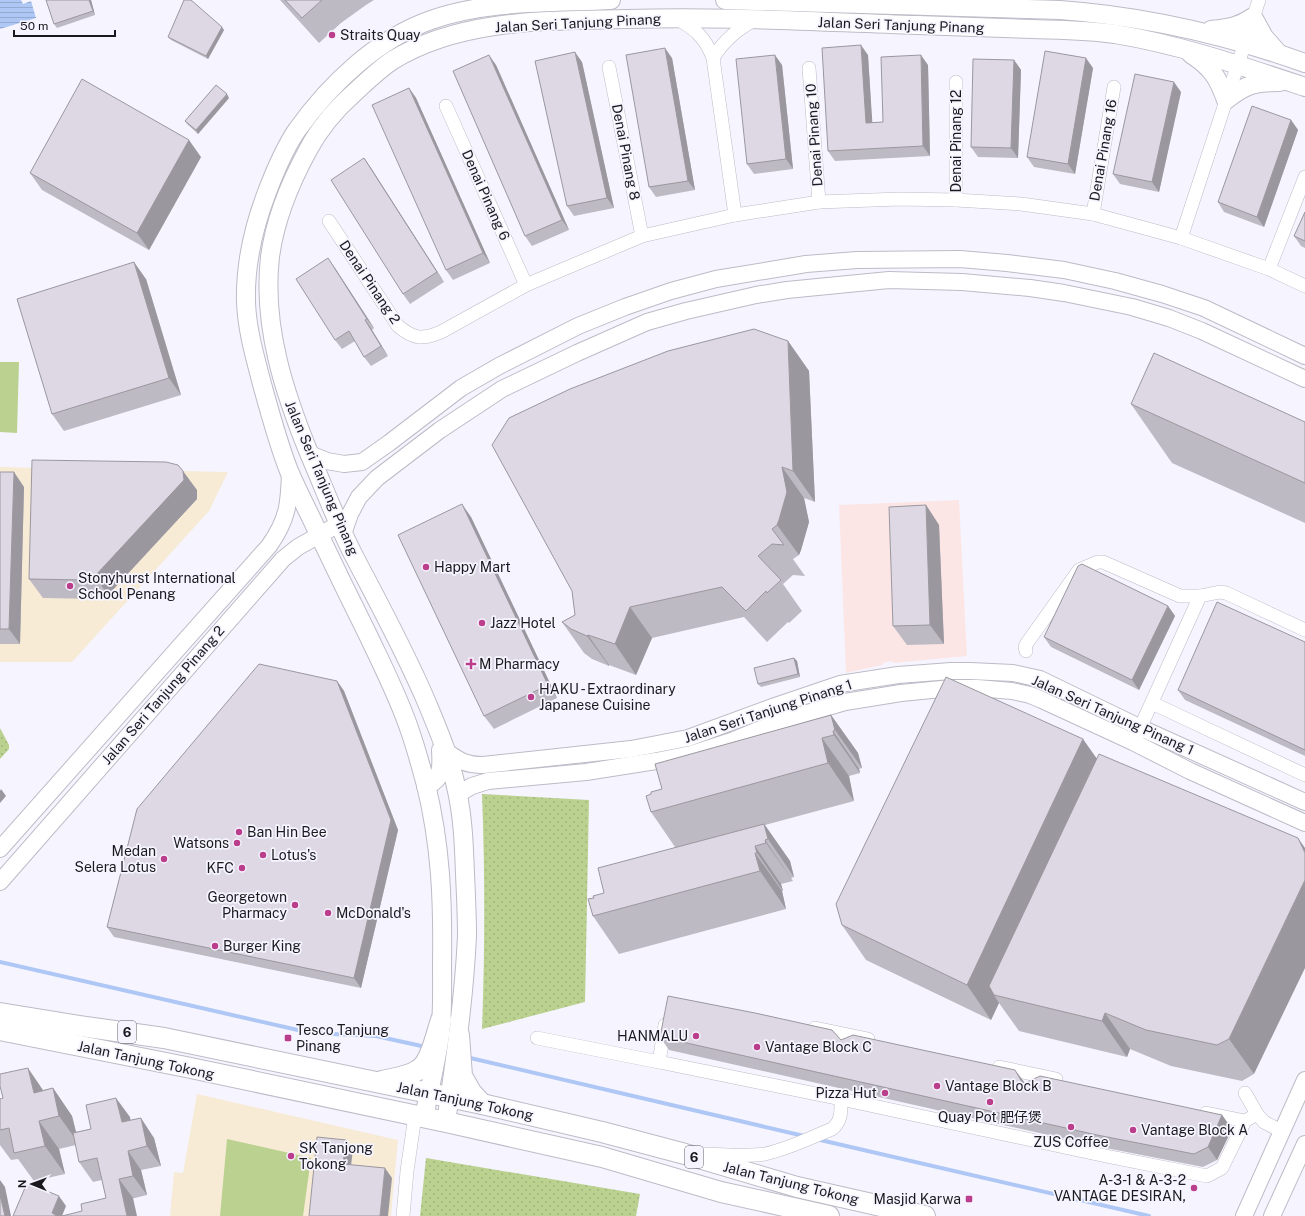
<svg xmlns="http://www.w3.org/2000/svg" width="1305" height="1216" viewBox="0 0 1305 1216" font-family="'Public Sans','Noto Sans SC',sans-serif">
<defs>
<pattern id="grass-dots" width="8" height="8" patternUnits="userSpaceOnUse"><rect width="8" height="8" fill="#bbd190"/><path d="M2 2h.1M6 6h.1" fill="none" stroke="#a0b37c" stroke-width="1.8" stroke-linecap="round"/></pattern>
<pattern id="water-rules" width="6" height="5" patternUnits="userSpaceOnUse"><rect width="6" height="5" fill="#aec7f4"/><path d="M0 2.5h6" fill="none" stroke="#95aad1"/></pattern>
</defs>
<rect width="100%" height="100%" fill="#f6f5ff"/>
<path fill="#fce6e5" d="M959 500 967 656 893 663 892 661 883 663 882 665 846 673 839 505Z"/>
<g fill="#f7ebd6">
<path d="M0 467 228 472 209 511 72 662H0Z"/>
<path d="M197 1094 398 1140 391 1216H170L174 1172 183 1173Z"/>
</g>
<g fill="url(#grass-dots)">
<path d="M0 728 9 745V749L0 759Z"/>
<path d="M482 794 589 800 585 1002 482 1029C485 950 485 873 482 794Z"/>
<path d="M426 1158 640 1194 636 1216H420Z"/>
</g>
<g fill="#bbd190">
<path d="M0 362H19L17 433 0 432Z"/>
<path d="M227 1139 311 1158 303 1216H220Z"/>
</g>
<path fill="url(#water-rules)" d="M0 0H21L23 4 31 1 36 18 0 29Z"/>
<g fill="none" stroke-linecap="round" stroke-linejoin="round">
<g stroke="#aec7f4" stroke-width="4">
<path d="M0 962 311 1033 376 1036 426 1047"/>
<path d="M466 1057 804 1136"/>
<path d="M816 1139 1149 1216"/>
</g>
<g stroke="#bcbbc7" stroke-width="14">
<g id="minor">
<path d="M676 18C695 29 705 37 713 58L735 215"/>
<path d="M713 58C724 40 737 29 755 20"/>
<path d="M609 67 642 236"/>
<path d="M809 68 819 202"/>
<path d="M446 106 526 285"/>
<path d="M956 200V82"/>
<path d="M1093 214 1114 87"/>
<path d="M329 221 398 326C414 339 422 340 441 332L526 285 642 236 735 215 819 202 900 199 956 200 1021 204 1093 214 1181 238 1269 269 1305 286"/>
<path d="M1181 238 1259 0"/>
<path d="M1269 269 1305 177"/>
<path d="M1026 651 1025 647 1027 643 1079 570 1098 562H1103L1180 596H1200L1220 592 1226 593 1305 630"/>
<path d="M1152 703 1305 775"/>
<path d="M1136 737 1200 596"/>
<path d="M665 1025 659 1062 841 1099C841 1111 842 1121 832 1129 810 1138 788 1149 765 1154 747 1157 722 1154 703 1154"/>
<path d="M815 1028 868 1039"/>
<path d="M537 1038 659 1062"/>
<path d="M999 1067 1056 1079"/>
<path d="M1245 1093 1257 1114"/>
<path d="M841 1099 1106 1156 1207 1176 1222 1168 1245 1121 1257 1114 1264 1122 1281 1131"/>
<path d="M1206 1113 1245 1121"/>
<path d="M403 1216 407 1171 415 1116"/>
</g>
</g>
<g stroke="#bcbbc7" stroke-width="18">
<g id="tertiary">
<path d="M310 454 327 461 344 464 362 462 389 443 461 388 499 366 578 326 625 307 671 291 716 279 806 264 857 260 960 259 1007 263 1064 270 1115 281 1162 294 1204 308 1305 356"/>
<path d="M343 534 350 514 359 497 377 478 440 430 502 389 577 353 647 322 686 311 756 295 787 290 889 280 962 282 1030 288 1064 293 1132 307 1169 318 1202 331 1305 379"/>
<path d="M447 752C460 761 466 765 483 765L631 749 657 744 688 738 775 706 840 684 898 675 951 671H970L1013 673 1040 679 1141 728 1305 802"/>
<path d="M458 794 472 786 488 781 586 772 656 761 691 754 734 740 780 721 845 702 901 693 952 688H977L1012 691 1030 695 1042 700 1133 742 1190 771 1305 823"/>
<path d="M0 849 269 546C288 519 289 504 290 472"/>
<path d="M0 882 283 559 298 547 339 524"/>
<path d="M1244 1216 1305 1080"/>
<path d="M1272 1216 1305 1144"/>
</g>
</g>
<g stroke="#bcbbc7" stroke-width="20">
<g id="secondary">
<path d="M725 0 1060 10C1144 16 1226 35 1305 63"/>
<path d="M1211 30C1228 28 1239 27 1253 17L1264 37 1279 54"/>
<path d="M1191 54C1211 67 1218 77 1226 100 1246 84 1255 82 1280 82"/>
<path d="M426 786C443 778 442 767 441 750"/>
<path d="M424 1118C429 1090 436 1063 440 1035 443 1012 442 988 442 965 443 902 441 846 426 785 421 767 416 748 410 731 399 698 383 667 368 635 350 599 333 564 316 528 307 509 297 490 289 471 278 443 270 413 262 384 255 357 247 330 246 302 245 265 254 226 267 192 275 171 284 149 297 130 330 84 377 39 431 20 487 0 552 3 611 0"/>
<path d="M446 1122C455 1061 464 999 467 936 467 916 466 895 465 874 464 846 463 818 457 791 451 760 439 732 427 703 405 651 379 604 353 554 337 523 325 490 311 458 285 395 262 327 270 257 275 219 290 183 308 150 319 129 336 109 354 93 366 82 379 69 393 60 462 18 548 21 626 19 723 16 820 22 917 25 956 26 994 28 1032 29 1060 30 1087 30 1115 34 1181 45 1242 66 1305 87"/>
</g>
</g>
<g stroke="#bcbbc7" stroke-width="22">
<g id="primary">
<path d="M0 1013 80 1026 164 1038 482 1104 602 1132 685 1154 797 1187 925 1216"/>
<path d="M0 1030 186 1067 446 1122 602 1157 721 1192 829 1216"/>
<path d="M459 1035 462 1076 471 1092 482 1104"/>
<path d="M382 1081C394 1078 408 1077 418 1070 431 1063 436 1034 441 1020"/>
</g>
</g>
<use href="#minor" stroke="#fff" stroke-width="13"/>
<use href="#tertiary" stroke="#fff" stroke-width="16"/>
<use href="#secondary" stroke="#fff" stroke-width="18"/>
<use href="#primary" stroke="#fff" stroke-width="20"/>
</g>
<g fill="#bebac3">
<path d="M91 0 95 15 57 28 54 24Z"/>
<path d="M280 0H374L366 5 341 23 319 43Z"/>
<path d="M224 30 208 59 171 40 168 37Z"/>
<path d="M868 55 872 123 883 122 928 65 930 156 835 161 828 151Z"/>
<path d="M672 58 695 190 656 197 649 187Z"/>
<path d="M1014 60 1021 70 1018 158 978 157 971 147Z"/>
<path d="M582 62 614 208 574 216 567 206Z"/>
<path d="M496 65 569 230 532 246 525 236Z"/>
<path d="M782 65 793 169 754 174 747 164Z"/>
<path d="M1093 68 1075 174 1034 167 1027 157Z"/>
<path d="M409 88 416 98 490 263 453 280 446 270Z"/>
<path d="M1181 92 1159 192 1120 184 1113 174Z"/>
<path d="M229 98 198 134 187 124 185 121Z"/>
<path d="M1291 120 1298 130 1264 227 1224 212 1218 202Z"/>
<path d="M201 157 149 250 42 190 30 173Z"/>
<path d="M364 158 371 168 444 282 410 304 403 294Z"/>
<path d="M1305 212V248L1301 246 1294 236Z"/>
<path d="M335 268 374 328 372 330 388 356 371 366 364 357 355 341 342 349 335 340Z"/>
<path d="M146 279 181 395 64 431 52 414Z"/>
<path d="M788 341 809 371 815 502 804 498 809 522 801 550 799 555 793 559 805 576 793 575 783 584 802 611 789 623 788 622 767 642 744 617 652 638 636 675 609 665V666L592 659 584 653 562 622 575 615 572 591Z"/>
<path d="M1131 404 1305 422V523L1172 463Z"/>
<path d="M0 472 24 487 20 644H0Z"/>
<path d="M197 490V499L108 595 97 599 43 598 29 579Z"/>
<path d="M926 505 939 525 944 644 907 645 893 626Z"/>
<path d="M471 517 557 698 494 729 484 716Z"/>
<path d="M1168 606 1175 616 1139 690 1051 647 1044 637Z"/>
<path d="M1305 642V756L1185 700 1178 690Z"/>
<path d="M794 658 797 661 800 677 761 687 758 684Z"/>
<path d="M337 681 344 691 398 830 361 988 114 937 107 927Z"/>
<path d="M831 715 858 753 862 768 859 769 860 773 849 776 854 801 765 825 790 861 794 877 791 878 793 881 781 884 783 891H782L786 909 619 954 593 916 604 893 675 847 651 812V794L662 789Z"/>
<path d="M1083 739 1254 1074 1242 1081 1171 1066 1130 1049 1127 1057 1019 1031 999 1003 991 1020 866 960 842 925Z"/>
<path d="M660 1037 841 1040 1025 1083 1222 1115 1232 1129 1217 1160 1203 1167 1106 1148 669 1050Z"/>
<path d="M53 1088 72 1116 76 1132 91 1129 130 1117V1120L154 1138 161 1166 141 1170 147 1195 82 1211 106 1198 102 1180 93 1182 79 1162 76 1145 59 1149 65 1174 34 1181 18 1159 11 1160 0 1145V1099Z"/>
</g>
<g fill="#9b979f">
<path d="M89 0H91L95 15 93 11Z"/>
<path d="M222 27 224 30 208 59 206 56Z"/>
<path d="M861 45 868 55 873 133 866 123Z"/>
<path d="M665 48 672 58 695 190 688 181Z"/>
<path d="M575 52 582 62 614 208 607 198Z"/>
<path d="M489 55 496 65 569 230 562 220Z"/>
<path d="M775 55 782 65 793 169 786 159Z"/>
<path d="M921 55 928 65 930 156 923 146Z"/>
<path d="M1086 58 1093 68 1075 174 1068 164Z"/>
<path d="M1014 60 1021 70 1018 158 1011 148Z"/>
<path d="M1174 82 1181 92 1159 192 1152 182Z"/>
<path d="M409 88 416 98 490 263 483 253Z"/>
<path d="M227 94 229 98 198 134 196 130Z"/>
<path d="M1291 120 1298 130 1264 227 1257 217Z"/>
<path d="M189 140 201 157 149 250 137 233Z"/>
<path d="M364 158 371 168 444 282 437 272Z"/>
<path d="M328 258 335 268 374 328 367 319Z"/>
<path d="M134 262 146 279 181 395 169 378Z"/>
<path d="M365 320 372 330 388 356 381 346Z"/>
<path d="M788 341 809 371 815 502 793 471Z"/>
<path d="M782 467 804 498 809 522 801 550 799 555 777 525Z"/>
<path d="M183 471 197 490V499L108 595 95 576Z"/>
<path d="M14 472 24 487 20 644 9 629Z"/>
<path d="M462 504 471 517 557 698 548 685Z"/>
<path d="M926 505 939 525 944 644 930 625Z"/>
<path d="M1168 606 1175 616 1139 690 1132 680Z"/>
<path d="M630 607 652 638 636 675 615 644Z"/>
<path d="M588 635 609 665V666L587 636Z"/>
<path d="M794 658 797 661 800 677 798 674Z"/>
<path d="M337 681 344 691 398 830 361 988 354 978Z"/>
<path d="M831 715 858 753 862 768 835 730Z"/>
<path d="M833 731 859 769 860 773 834 735Z"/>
<path d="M822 738 849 776 854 801 828 763Z"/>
<path d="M1083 739 1107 773 994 995 999 1003 991 1020 967 985Z"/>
<path d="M1 789 6 796 0 803V791Z"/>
<path d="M764 824 790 861 794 877 768 839Z"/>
<path d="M1298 838 1305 848V853Z"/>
<path d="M765 840 791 878 793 881 766 843Z"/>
<path d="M755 846 781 884 783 891 757 853Z"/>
<path d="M755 853 782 891 786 909 760 871Z"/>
<path d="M1305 880V968L1254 1074 1229 1039Z"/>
<path d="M1105 1013 1130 1049 1127 1057 1102 1021Z"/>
<path d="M28 1068 47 1096 34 1093Z"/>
<path d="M1015 1070 1025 1083 1033 1097 1023 1084Z"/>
<path d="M53 1088 72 1116 79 1144 59 1116Z"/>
<path d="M116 1098 130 1117 135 1142 122 1122Z"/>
<path d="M1222 1115 1232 1129 1217 1160 1208 1147Z"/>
<path d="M141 1118 154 1138 161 1166 147 1146Z"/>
<path d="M39 1121 59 1149 65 1174 45 1146Z"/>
<path d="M346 1140 353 1149 350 1174 343 1164Z"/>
<path d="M128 1151 141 1170 147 1195 133 1176Z"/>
<path d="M385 1168 392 1178 388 1216H380Z"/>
<path d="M119 1179 133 1198 137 1216H127Z"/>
<path d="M0 1180 5 1187 11 1216H5L0 1195Z"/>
<path d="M59 1196 66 1206 62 1216H54L52 1213Z"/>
</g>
<g fill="#ddd8e3" stroke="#9b979f">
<path d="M46 0H89L93 11 54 24Z"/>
<path d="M184 0H191L222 27 206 56 168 37Z"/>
<path d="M285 0H322L302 18Z"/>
<path d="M861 45 866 123 883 122 881 57 921 55 923 146 828 151 822 48Z"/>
<path d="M665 48 688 181 649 187 626 55Z"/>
<path d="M1045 51 1086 58 1068 164 1027 157Z"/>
<path d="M575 52 607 198 567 206 535 61Z"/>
<path d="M489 55 562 220 525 236 453 71Z"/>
<path d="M775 55 786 159 747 164 736 59Z"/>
<path d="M973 59 1014 60 1011 148 971 147Z"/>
<path d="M1135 74 1174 82 1152 182 1113 174Z"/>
<path d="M82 79 189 140 137 233 30 173Z"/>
<path d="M216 85 227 94 196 130 185 121Z"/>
<path d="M409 88 483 253 446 270 372 105Z"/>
<path d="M1252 106 1291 120 1257 217 1218 202Z"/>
<path d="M364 158 437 272 403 294 331 180Z"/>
<path d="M1305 212V241L1294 236Z"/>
<path d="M328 258 367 319 365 320 381 346 364 357 349 331 335 340 296 279Z"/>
<path d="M134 262 169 378 52 414 17 299Z"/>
<path d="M754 329 788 341 793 471 782 467 787 492 779 520 777 525 772 529 784 545 772 544 758 556 781 580 767 593 766 591 746 611 722 587 630 607 615 644 588 635 587 636 571 629 562 622 575 615 572 591 492 445 509 418 570 389 668 351Z"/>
<path d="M1154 353 1305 422V483L1131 404Z"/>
<path d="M32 460 166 462 178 465 183 471 184 480 95 576 83 580 29 579Z"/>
<path d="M0 472H14L9 629H0Z"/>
<path d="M462 504 548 685 484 716 398 535Z"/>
<path d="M926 505 930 625 893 626 889 507Z"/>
<path d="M1082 564 1168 606 1132 680 1044 637 1078 566Z"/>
<path d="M1217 602 1305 642V750L1178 690Z"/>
<path d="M794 658 798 674 758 684 754 668Z"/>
<path d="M259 664 337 681 391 820 354 978 107 927 137 809Z"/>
<path d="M946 677 1083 739 967 985 842 925 836 904Z"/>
<path d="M831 715 835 730 833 731 834 735 822 738 828 763 651 812 646 796 651 794V792L662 789 655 764Z"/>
<path d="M1099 754 1298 838 1305 853V880L1229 1039 1217 1045 1146 1030 1105 1013 1102 1021 994 995 989 986Z"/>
<path d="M764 824 768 839 765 840 766 843 755 846 757 853H755L760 871 593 916 588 899 594 898 593 896 604 893 598 868Z"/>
<path d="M668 996 755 1013 832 1030 841 1040 853 1035 1015 1070 1023 1084 1040 1076 1222 1115 1208 1147 1194 1154 1097 1135 660 1037Z"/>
<path d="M28 1068 34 1093 53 1088 59 1116 39 1121 45 1146 14 1153 9 1128 0 1130V1099L3 1098 0 1086V1074Z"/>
<path d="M116 1098 122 1122 141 1118 147 1146 128 1151 133 1176 119 1179 127 1216H62L82 1211 81 1204 106 1198 97 1158 79 1162 73 1133 91 1129 86 1105Z"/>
<path d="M317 1137 346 1140 343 1164 385 1168 380 1216H309Z"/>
<path d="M27 1183 59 1196 52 1213 56 1215 55 1216H13Z"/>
<path d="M0 1195 5 1216H0Z"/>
</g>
<g fill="#bb3e8d" stroke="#f6f5ff" stroke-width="1.5">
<circle cx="332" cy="35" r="4"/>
<circle cx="426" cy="567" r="4"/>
<circle cx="70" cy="586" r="4"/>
<circle cx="482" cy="623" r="4"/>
<path d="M469 658h4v4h4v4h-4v4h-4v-4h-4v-4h4z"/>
<circle cx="531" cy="697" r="4"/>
<circle cx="239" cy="832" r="4"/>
<circle cx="237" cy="843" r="4"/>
<circle cx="263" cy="855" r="4"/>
<circle cx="164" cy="859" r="4"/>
<circle cx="242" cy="868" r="4"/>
<circle cx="295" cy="905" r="4"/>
<circle cx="328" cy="913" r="4"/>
<circle cx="215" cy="946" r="4"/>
<circle cx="696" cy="1036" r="4"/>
<rect x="284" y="1034" width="8" height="8" rx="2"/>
<circle cx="757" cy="1047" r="4"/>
<circle cx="937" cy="1086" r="4"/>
<circle cx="885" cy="1093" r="4"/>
<circle cx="990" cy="1102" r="4"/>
<circle cx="1071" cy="1127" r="4"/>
<circle cx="1133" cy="1130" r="4"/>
<circle cx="291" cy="1156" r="4"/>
<circle cx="1194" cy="1188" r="4"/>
<rect x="965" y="1195" width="8" height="8" rx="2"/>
</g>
<g text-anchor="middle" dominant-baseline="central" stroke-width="3.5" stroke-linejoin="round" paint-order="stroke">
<g fill="#f6f5ff" stroke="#5c5b62" stroke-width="1">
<rect x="118" y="1021" width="18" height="22" rx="3"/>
<rect x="685" y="1146" width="18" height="22" rx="3"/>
</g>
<g font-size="13" font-weight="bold" fill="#1a191e">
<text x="127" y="1032">6</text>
<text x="694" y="1157">6</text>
</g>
<g font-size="14" fill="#1a191e" stroke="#f6f5ff">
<text transform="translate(578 23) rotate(-3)">Jalan Seri Tanjung Pinang</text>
<text transform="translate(901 25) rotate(2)">Jalan Seri Tanjung Pinang</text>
<text transform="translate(814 135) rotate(-94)">Denai Pinang 10</text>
<text transform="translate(956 141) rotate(-90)">Denai Pinang 12</text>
<text transform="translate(1103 150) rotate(-80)">Denai Pinang 16</text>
<text transform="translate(626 152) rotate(79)">Denai Pinang 8</text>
<text transform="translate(486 195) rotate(66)">Denai Pinang 6</text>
<text transform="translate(370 282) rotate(56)">Denai Pinang 2</text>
<text transform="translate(322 478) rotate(67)">Jalan Seri Tanjung Pinang</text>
<text transform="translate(163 695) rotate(-49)">Jalan Seri Tanjung Pinang 2</text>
<text transform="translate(768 711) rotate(-18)">Jalan Seri Tanjung Pinang 1</text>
<text transform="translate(1113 715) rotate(24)">Jalan Seri Tanjung Pinang 1</text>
<text transform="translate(146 1060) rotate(12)">Jalan Tanjung Tokong</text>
<text transform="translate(465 1101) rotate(12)">Jalan Tanjung Tokong</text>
<text transform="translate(791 1183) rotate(14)">Jalan Tanjung Tokong</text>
</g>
<g font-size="14" fill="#1a191e" stroke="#f6f5ff" text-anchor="start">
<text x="340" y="35">Straits Quay</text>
<text x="434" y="567">Happy Mart</text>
<text x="78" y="578">Stonyhurst International<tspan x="78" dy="16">School Penang</tspan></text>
<text x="490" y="623">Jazz Hotel</text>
<text x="479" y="664">M Pharmacy</text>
<text x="539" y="689">HAKU - Extraordinary<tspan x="539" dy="16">Japanese Cuisine</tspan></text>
<text x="247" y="832">Ban Hin Bee</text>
<text x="229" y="843" text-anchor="end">Watsons</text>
<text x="156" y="851" text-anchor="end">Medan<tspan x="156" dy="16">Selera Lotus</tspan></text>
<text x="271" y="855">Lotus's</text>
<text x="234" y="868" text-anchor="end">KFC</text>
<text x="287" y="897" text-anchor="end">Georgetown<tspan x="287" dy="16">Pharmacy</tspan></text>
<text x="336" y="913">McDonald's</text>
<text x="223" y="946">Burger King</text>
<text x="296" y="1030">Tesco Tanjung<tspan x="296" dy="16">Pinang</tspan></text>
<text x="688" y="1036" text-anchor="end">HANMALU</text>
<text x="765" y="1047">Vantage Block C</text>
<text x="945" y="1086">Vantage Block B</text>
<text x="877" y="1093" text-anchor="end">Pizza Hut</text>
<text x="990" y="1117" text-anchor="middle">Quay Pot 肥仔煲</text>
<text x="1141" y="1130">Vantage Block A</text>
<text x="1071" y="1142" text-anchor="middle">ZUS Coffee</text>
<text x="299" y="1148">SK Tanjong<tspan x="299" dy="16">Tokong</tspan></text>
<text x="1186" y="1180" text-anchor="end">A-3-1 &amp; A-3-2<tspan x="1186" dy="16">VANTAGE DESIRAN,</tspan></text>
<text x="961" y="1199" text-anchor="end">Masjid Karwa</text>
</g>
</g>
<g transform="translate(32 1184) rotate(271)" stroke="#f6f5ff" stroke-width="3" paint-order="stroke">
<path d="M0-3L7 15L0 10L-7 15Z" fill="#1a191e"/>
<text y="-6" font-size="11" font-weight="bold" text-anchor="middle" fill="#1a191e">N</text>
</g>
<path d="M14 30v6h101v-6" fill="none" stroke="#1a191e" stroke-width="2"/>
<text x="20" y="30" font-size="12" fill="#1a191e" stroke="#f6f5ff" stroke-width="3" paint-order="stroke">50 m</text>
</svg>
